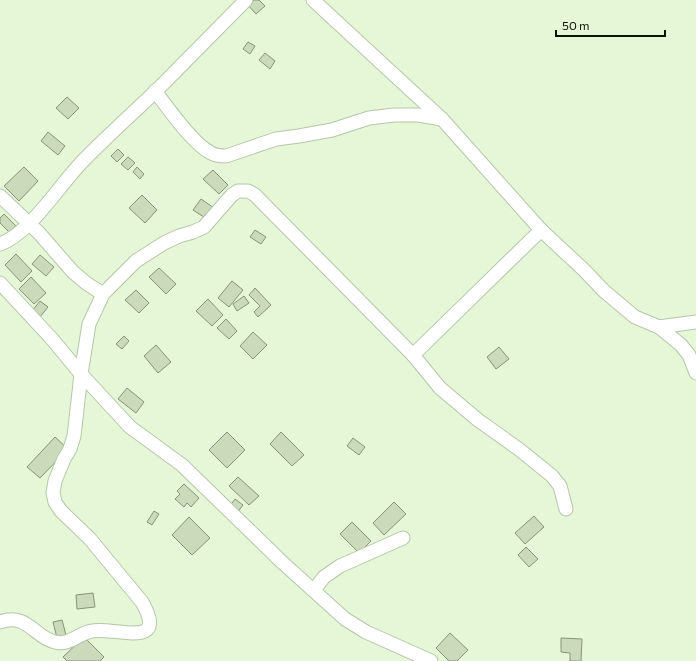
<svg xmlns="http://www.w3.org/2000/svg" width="696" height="661" viewBox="0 0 696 661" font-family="Commissioner,sans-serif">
<rect width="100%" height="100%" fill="#e6f7d8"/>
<g fill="#cadabb" stroke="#859477">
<path d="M254 0H259L265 6 256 14 248 5Z"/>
<path d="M248 42 255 46 250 54 243 49Z"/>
<path d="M265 53 275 61 270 69 259 60Z"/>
<path d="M67 97 79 108 68 119 56 108Z"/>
<path d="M48 132 65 146 58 155 41 141Z"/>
<path d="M118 149 124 155 117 162 111 156Z"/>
<path d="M128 157 135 163 128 170 121 164Z"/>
<path d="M24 167 38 181 19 201 4 186Z"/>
<path d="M137 167 144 174 140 179 133 172Z"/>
<path d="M213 170 228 185 219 194 203 179Z"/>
<path d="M142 195 157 210 145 223 129 208Z"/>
<path d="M201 199 214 208 207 219 193 210Z"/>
<path d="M4 214 16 226 9 232 0 223V218Z"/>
<path d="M255 230 266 237 261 244 250 237Z"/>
<path d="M16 254 32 271 21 282 5 265Z"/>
<path d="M40 255 54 267 46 276 32 264Z"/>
<path d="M159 268 176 284 166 294 149 277Z"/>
<path d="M31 277 46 293 34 304 19 289Z"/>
<path d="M232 281 243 290 229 307 218 298Z"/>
<path d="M255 288 271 305 258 317 254 312 260 306 249 295Z"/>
<path d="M136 290 149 303 139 313 125 300Z"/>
<path d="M244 296 249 303 237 311 233 304Z"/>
<path d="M208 299 223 315 212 326 196 311Z"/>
<path d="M40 301 48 307 40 317 32 311Z"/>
<path d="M226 319 237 331 229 339 217 328Z"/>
<path d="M253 332 267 345 253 359 240 346Z"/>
<path d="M124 336 129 341 122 349 116 344Z"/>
<path d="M156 345 171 362 158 373 144 356Z"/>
<path d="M499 347 509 359 496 369 487 357Z"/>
<path d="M127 388 144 402 136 413 118 399Z"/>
<path d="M227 432 245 450 227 468 209 450Z"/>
<path d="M281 432 304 455 292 466 270 444Z"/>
<path d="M55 437 68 449 40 478 27 467Z"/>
<path d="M353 438 365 447 359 455 347 446Z"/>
<path d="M238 477 259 496 249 505 229 486Z"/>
<path d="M184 484 199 498 191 507 187 503 184 507 175 499 180 494 177 491Z"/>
<path d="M235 499 243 505 237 513 229 507Z"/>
<path d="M394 502 406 514 384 535 373 523Z"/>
<path d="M154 511 159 514 152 525 147 522Z"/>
<path d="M534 516 544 527 525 544 515 533Z"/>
<path d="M189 517 210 538 192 555 172 535Z"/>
<path d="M352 522 371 541 359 553 340 534Z"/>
<path d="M526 547 538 559 529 567 518 555Z"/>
<path d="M93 593 95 607 77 609 76 595Z"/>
<path d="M62 620 66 635 57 638 53 622Z"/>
<path d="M450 633 468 650 457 661H449L436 648Z"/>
<path d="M84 637 104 657 100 661H67L63 657Z"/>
<path d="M561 638 582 639 581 661H570V653L561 652Z"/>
</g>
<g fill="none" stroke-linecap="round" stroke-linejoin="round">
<g stroke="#b6c6a8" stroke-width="15">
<g id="minor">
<path d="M313 0 442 119 541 230 584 270 604 291 635 317 659 327 681 345 689 355 696 373"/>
<path d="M155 91C168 108 193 144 211 153 216 156 221 156 226 156L276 139 299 136 332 130 369 118 394 115H418L442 119"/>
<path d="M0 196 39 233 73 272 86 283 103 294"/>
<path d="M0 244C29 234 59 186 81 163 105 138 131 115 156 91 186 61 216 30 246 0"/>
<path d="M0 283 52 339 81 374 130 427 182 465 283 563 345 619 366 632 431 661"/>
<path d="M659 327 696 322"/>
<path d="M413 355 541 230"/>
<path d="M314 590 324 577 340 566 403 538"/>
<path d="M0 622C27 612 35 638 55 642 69 646 79 633 92 631 113 626 170 651 142 602L90 539 61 511 55 502 53 493 55 481 64 459 70 449 74 436 81 374 89 324 103 294 136 261 164 243 179 236 193 232 204 227 232 195 238 191H248L255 195 413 355 440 388 478 420 520 450 552 476 560 486 566 509"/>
</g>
</g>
<use href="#minor" stroke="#fff" stroke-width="13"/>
</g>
<path d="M556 30v6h109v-6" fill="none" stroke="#0d1208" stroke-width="2"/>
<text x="562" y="30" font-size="12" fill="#0d1208" stroke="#e6f7d8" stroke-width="3" paint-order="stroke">50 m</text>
</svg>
